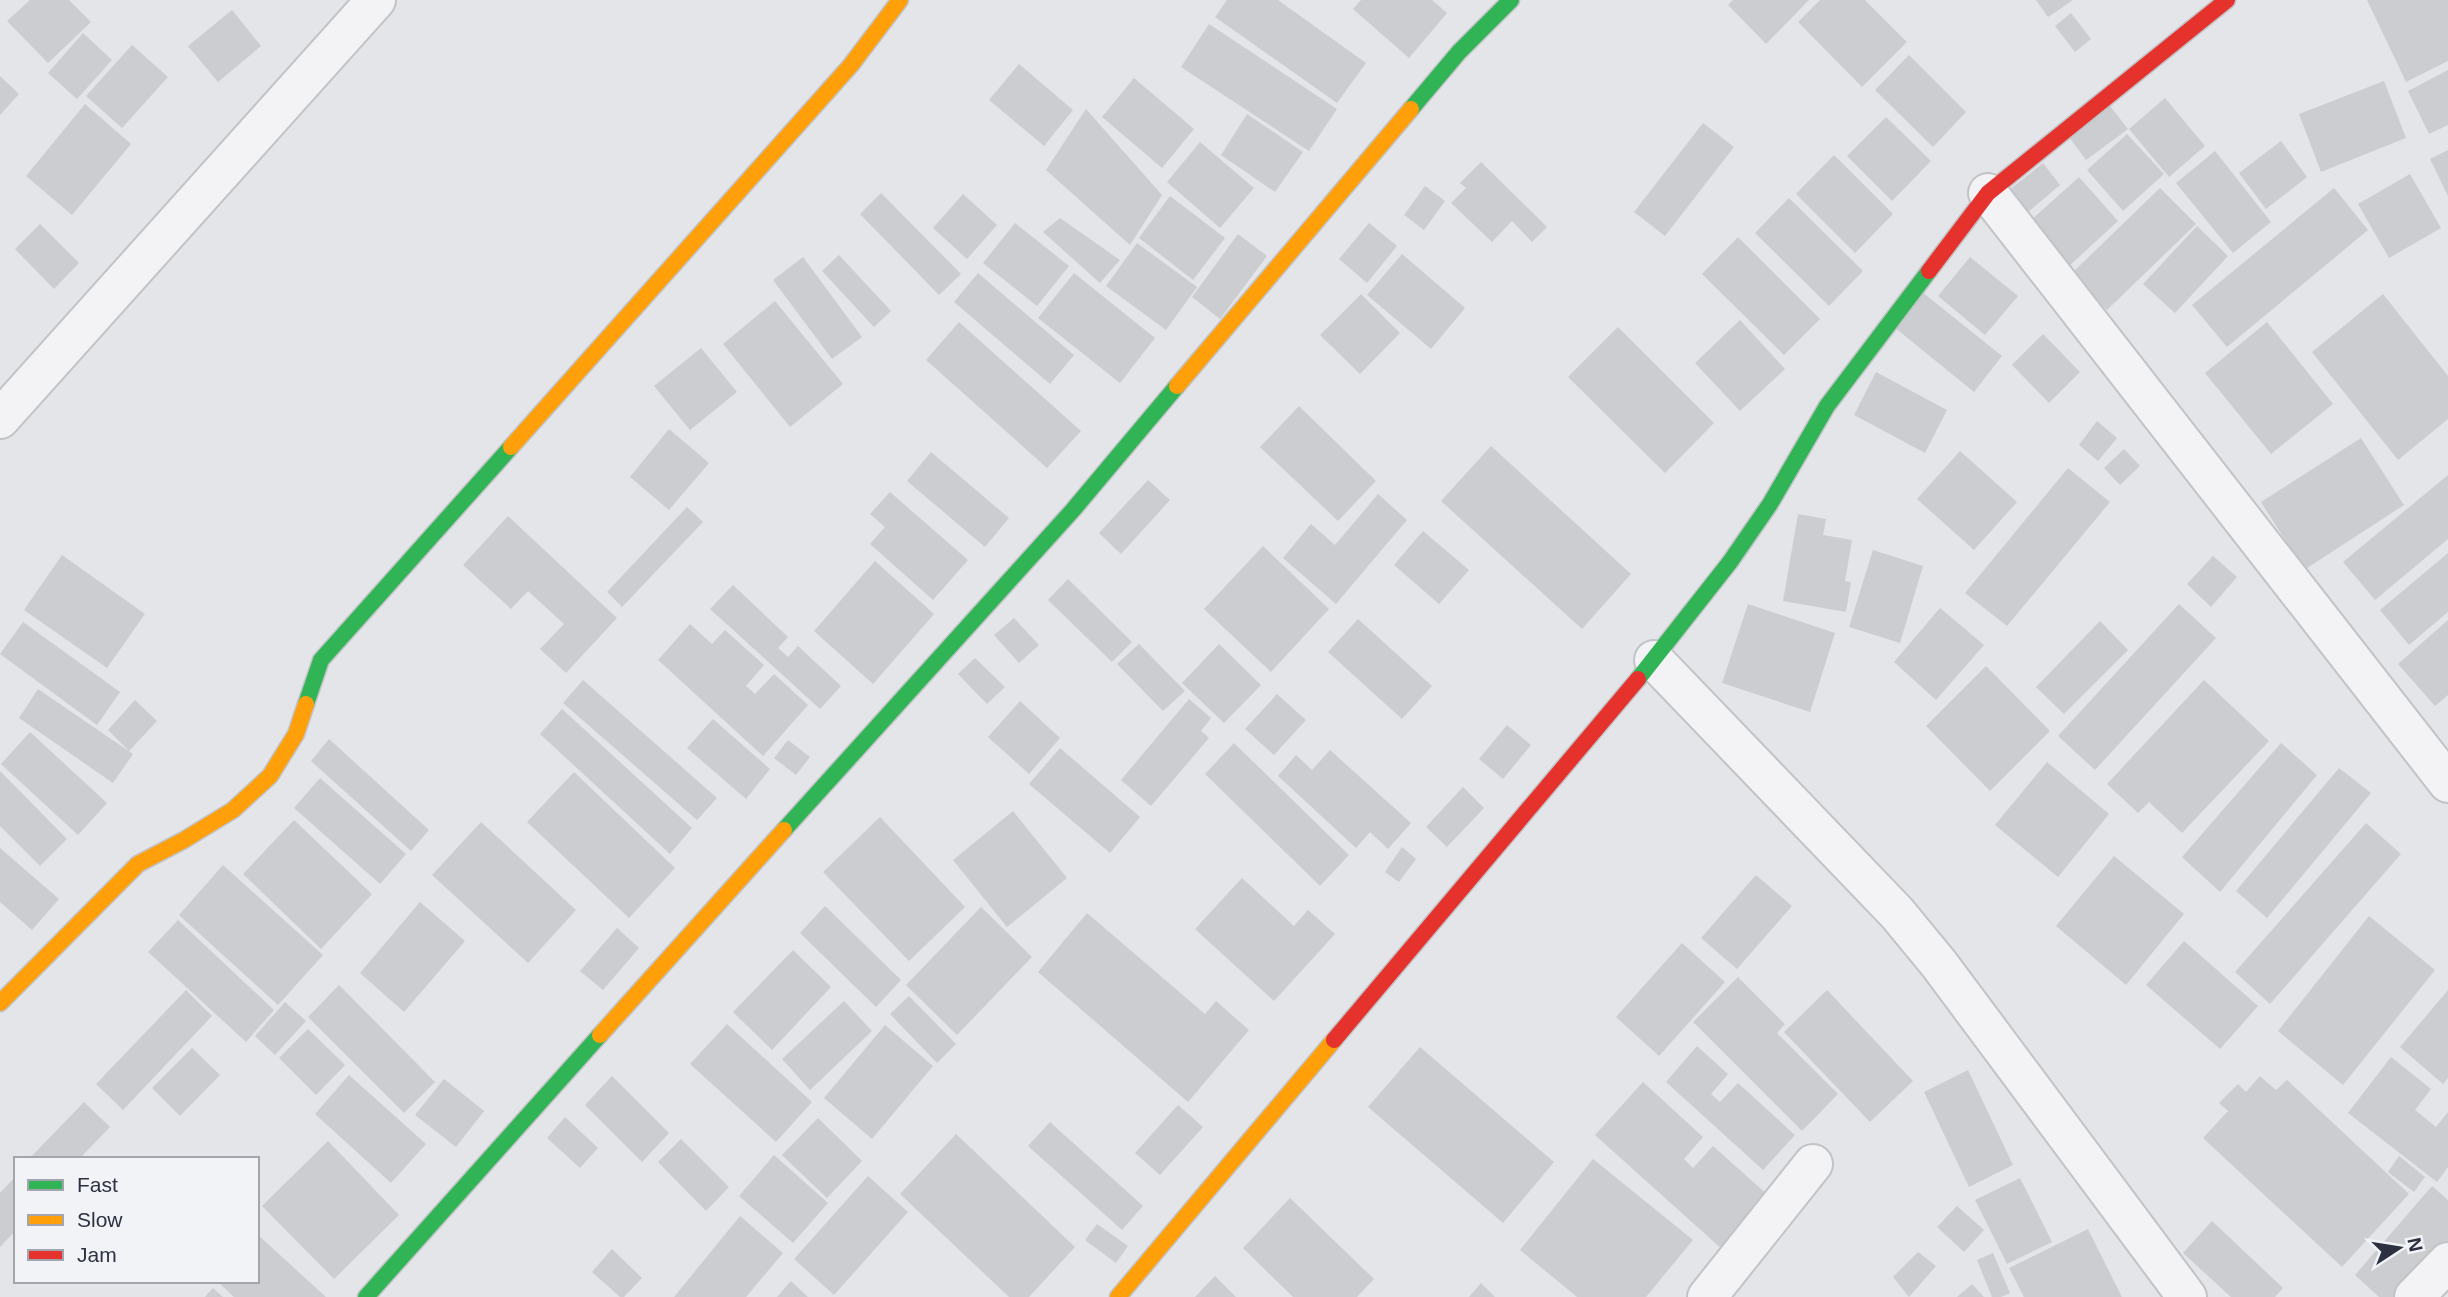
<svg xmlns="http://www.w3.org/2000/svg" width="2448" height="1297" viewBox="0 0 2448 1297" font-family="Helvetica,sans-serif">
<rect width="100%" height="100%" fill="#e3e5e8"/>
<g fill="#cccdd0">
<path d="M30 0H69L91 22 48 63 7 21Z"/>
<path d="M1227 0H1278L1366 63 1337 103 1215 17Z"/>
<path d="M1361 0H1432L1447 13 1409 58 1353 9Z"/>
<path d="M1733 0H1809L1766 44 1728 5Z"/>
<path d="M1820 0H1865L1907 42 1862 87 1798 22Z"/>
<path d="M2036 0H2073L2048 17Z"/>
<path d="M2367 0H2448V61L2406 82Z"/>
<path d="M232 10 261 46 218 82 188 46Z"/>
<path d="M2071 13 2091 39 2075 52 2055 26Z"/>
<path d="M1209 24 1337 109 1309 151 1181 67Z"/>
<path d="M83 33 112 60 77 99 48 73Z"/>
<path d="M132 45 168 77 122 128 86 96Z"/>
<path d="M1909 55 1966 112 1933 147 1875 90Z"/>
<path d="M1019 64 1073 110 1044 146 989 100Z"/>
<path d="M2448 70V125L2429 134 2408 91Z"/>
<path d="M0 76 19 94 0 115Z"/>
<path d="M1134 78 1194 129 1162 168 1102 117Z"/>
<path d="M2384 81 2406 138 2321 172 2299 114Z"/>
<path d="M2165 98 2205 146 2169 177 2129 129Z"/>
<path d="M85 104 131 144 72 215 26 176Z"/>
<path d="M2110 106 2128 129 2086 160 2069 137Z"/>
<path d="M1086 109 1162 195 1130 245 1046 170Z"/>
<path d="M1247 114 1303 152 1275 192 1221 155Z"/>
<path d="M1886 117 1931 161 1892 201 1847 156Z"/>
<path d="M1703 123 1734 147 1665 236 1634 212Z"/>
<path d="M2127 134 2164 174 2123 211 2087 170Z"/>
<path d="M2281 141 2307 177 2266 209 2239 173Z"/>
<path d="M1200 142 1254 188 1220 228 1167 182Z"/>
<path d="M2448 150V196L2430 159Z"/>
<path d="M2215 151 2271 222 2233 253 2176 183Z"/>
<path d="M1834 155 1893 214 1855 253 1796 194Z"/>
<path d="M1481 162 1547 227 1532 242 1512 221 1492 242 1451 203 1466 188 1460 183Z"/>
<path d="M2043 163 2060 185 2027 213 2008 191Z"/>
<path d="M2410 174 2441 228 2389 258 2358 204Z"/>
<path d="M2079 177 2118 221 2068 267 2029 222Z"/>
<path d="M1425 186 1445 201 1424 230 1404 215Z"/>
<path d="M2160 188 2196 224 2107 310 2072 273Z"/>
<path d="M2334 188 2368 230 2227 347 2192 305Z"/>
<path d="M881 193 961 274 939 295 860 214Z"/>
<path d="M963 194 997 225 967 259 933 228Z"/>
<path d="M1170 196 1225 238 1193 280 1139 238Z"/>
<path d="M1789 198 1863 271 1829 306 1755 233Z"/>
<path d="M1060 218 1120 260 1100 283 1043 232Z"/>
<path d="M1015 223 1069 266 1037 306 983 263Z"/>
<path d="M1369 223 1397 246 1367 283 1339 259Z"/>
<path d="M40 224 79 263 54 289 15 249Z"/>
<path d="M2197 226 2228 256 2175 313 2143 284Z"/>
<path d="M1238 234 1267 256 1220 319 1192 297Z"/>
<path d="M1738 237 1820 319 1784 355 1702 274Z"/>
<path d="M1137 243 1197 287 1166 330 1106 286Z"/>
<path d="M1402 254 1465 308 1431 349 1367 295Z"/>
<path d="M839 255 891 311 874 327 822 271Z"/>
<path d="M803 257 862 337 832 359 773 280Z"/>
<path d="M1970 257 2018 296 1985 335 1938 296Z"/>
<path d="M978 273 1074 355 1050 384 954 302Z"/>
<path d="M1074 273 1155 338 1120 383 1038 318Z"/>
<path d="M1922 292 2002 356 1974 392 1894 327Z"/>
<path d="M1361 294 1400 333 1360 374 1320 335Z"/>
<path d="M2383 294 2448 376V419L2398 460 2312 352Z"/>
<path d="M775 301 843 384 790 427 723 344Z"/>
<path d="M1740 320 1785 369 1740 411 1695 363Z"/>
<path d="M959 322 1081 431 1047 468 926 360Z"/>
<path d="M2267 322 2333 404 2271 454 2205 373Z"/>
<path d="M1618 327 1714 423 1665 473 1568 377Z"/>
<path d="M2043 334 2080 372 2049 403 2012 365Z"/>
<path d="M701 348 737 392 690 430 654 386Z"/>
<path d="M1876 372 1947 410 1925 453 1854 415Z"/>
<path d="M1299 406 1376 481 1338 521 1260 447Z"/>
<path d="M2097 421 2117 438 2098 461 2079 445Z"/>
<path d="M669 429 709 463 669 510 630 477Z"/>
<path d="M2361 438 2404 505 2304 570 2261 502Z"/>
<path d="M1491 446 1631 574 1582 629 1441 501Z"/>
<path d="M2124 449 2140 466 2120 485 2104 468Z"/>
<path d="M1960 451 2017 502 1974 550 1917 499Z"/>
<path d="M931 452 1009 518 985 547 907 481Z"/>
<path d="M2068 468 2110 502 2007 626 1965 593Z"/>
<path d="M2448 475V539L2375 600 2343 562Z"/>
<path d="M1148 480 1170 500 1121 554 1099 533Z"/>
<path d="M890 492 968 560 933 600 870 544 885 527 870 514Z"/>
<path d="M1378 494 1407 520 1336 604 1283 558 1311 524 1335 545Z"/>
<path d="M687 507 703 522 622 607 607 592Z"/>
<path d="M1798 514 1826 519 1823 535 1852 540 1845 581 1851 582 1846 612 1783 601Z"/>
<path d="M508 516 617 618 566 673 540 649 564 624 528 591 511 609 463 565Z"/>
<path d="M1423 531 1469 570 1439 604 1394 565Z"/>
<path d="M1263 546 1329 609 1271 672 1204 609Z"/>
<path d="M1873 550 1923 566 1900 643 1849 627Z"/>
<path d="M2448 553V612L2409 645 2380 610Z"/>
<path d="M62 555 145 614 107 668 24 610Z"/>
<path d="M2213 556 2237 577 2211 607 2187 584Z"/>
<path d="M875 561 934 614 873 684 814 631Z"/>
<path d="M1068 579 1132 642 1112 662 1048 600Z"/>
<path d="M733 585 788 637 778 648 788 657 798 646 841 686 820 709 710 609Z"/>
<path d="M1748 604 1835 633 1810 712 1722 683Z"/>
<path d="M2179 604 2216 638 2095 770 2058 736Z"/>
<path d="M1940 608 1984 645 1936 700 1894 662Z"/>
<path d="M1014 618 1039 645 1019 663 994 635Z"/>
<path d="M1358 619 1432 686 1402 719 1328 652Z"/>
<path d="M2448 620V695L2435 706 2398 664Z"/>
<path d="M2100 621 2128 650 2064 714 2036 687Z"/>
<path d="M23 622 120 692 97 725 0 654Z"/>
<path d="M690 624 712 644 725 630 764 665 746 686 755 694 774 674 808 705 763 756 658 660Z"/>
<path d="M1139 644 1185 691 1163 711 1117 664Z"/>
<path d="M1219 644 1261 685 1224 723 1182 683Z"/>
<path d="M975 658 1005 687 987 704 958 674Z"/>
<path d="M1986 666 2050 731 1990 791 1926 726Z"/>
<path d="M583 680 717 798 697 820 563 703Z"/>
<path d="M2204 680 2269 741 2182 833 2149 802 2138 813 2107 784Z"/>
<path d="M38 689 133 754 113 783 19 718Z"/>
<path d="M1277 694 1306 720 1274 755 1245 729Z"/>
<path d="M1189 699 1211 718 1201 731 1209 738 1151 806 1121 780Z"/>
<path d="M135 700 157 721 129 751 108 730Z"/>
<path d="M1020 701 1060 738 1029 774 988 737Z"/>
<path d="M562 709 692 828 670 854 540 734Z"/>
<path d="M713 719 770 769 746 799 687 748Z"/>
<path d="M1507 725 1531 745 1503 779 1479 759Z"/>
<path d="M30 732 107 803 78 835 1 764Z"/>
<path d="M329 739 429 830 411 851 311 761Z"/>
<path d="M788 740 810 757 796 775 774 758Z"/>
<path d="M1234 743 1349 855 1320 886 1205 774Z"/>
<path d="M2281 743 2317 775 2220 892 2182 857Z"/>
<path d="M1060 748 1140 817 1110 853 1029 784Z"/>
<path d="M1330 750 1411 823 1388 849 1370 832 1356 848 1278 776 1296 755 1312 770Z"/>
<path d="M2047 762 2109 814 2058 877 1995 825Z"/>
<path d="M2339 768 2371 793 2267 918 2236 891Z"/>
<path d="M0 771 67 839 40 866 0 826Z"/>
<path d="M574 772 675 868 629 918 527 822Z"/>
<path d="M320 778 406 854 380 884 294 808Z"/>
<path d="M1463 787 1484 808 1447 847 1426 827Z"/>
<path d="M1013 811 1067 878 1007 927 953 860Z"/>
<path d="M880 817 965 907 909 961 823 872Z"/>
<path d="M294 820 372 894 321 949 243 874Z"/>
<path d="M481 822 576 910 528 963 432 875Z"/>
<path d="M2366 823 2401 854 2270 1004 2235 972Z"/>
<path d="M1402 847 1416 859 1399 882 1385 872Z"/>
<path d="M0 848 59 899 32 930 0 902Z"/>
<path d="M2114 856 2184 914 2126 985 2056 926Z"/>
<path d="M223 865 323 955 278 1005 179 915Z"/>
<path d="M1756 875 1792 906 1737 969 1701 938Z"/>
<path d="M1242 878 1294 926 1308 910 1335 934 1274 1001 1195 929Z"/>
<path d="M420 902 465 941 404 1012 360 973Z"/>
<path d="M825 906 901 980 876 1007 800 933Z"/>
<path d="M981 907 1032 957 957 1035 906 985Z"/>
<path d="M1087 913 1205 1014 1216 1001 1249 1030 1188 1102 1038 972Z"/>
<path d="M2369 916 2435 970 2343 1085 2278 1031Z"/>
<path d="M178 920 274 1010 246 1042 148 952Z"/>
<path d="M617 928 639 948 603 990 580 971Z"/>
<path d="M2184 941 2258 1006 2220 1049 2146 985Z"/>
<path d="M1682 943 1725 982 1659 1056 1616 1017Z"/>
<path d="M793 950 831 987 772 1050 733 1012Z"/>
<path d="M1738 977 1785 1024 1777 1033 1838 1094 1802 1131 1693 1022Z"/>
<path d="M339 985 435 1082 404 1113 308 1017Z"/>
<path d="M186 990 212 1016 123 1110 96 1084Z"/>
<path d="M1827 990 1913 1081 1870 1122 1784 1032Z"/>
<path d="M2448 990V1078L2443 1084 2400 1047Z"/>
<path d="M909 996 956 1044 937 1063 890 1014Z"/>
<path d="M844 1001 872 1031 810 1090 782 1059Z"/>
<path d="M285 1002 306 1021 275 1055 255 1036Z"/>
<path d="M727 1024 812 1102 776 1142 690 1064Z"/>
<path d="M885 1025 933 1066 872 1139 824 1098Z"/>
<path d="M308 1029 345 1065 316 1095 279 1058Z"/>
<path d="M1697 1046 1728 1074 1711 1094 1720 1102 1738 1083 1795 1135 1763 1170 1666 1082Z"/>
<path d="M1420 1047 1554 1162 1503 1223 1368 1107Z"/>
<path d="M192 1048 220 1075 180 1116 152 1088Z"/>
<path d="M2391 1057 2431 1089 2415 1110 2436 1127 2448 1112V1167L2437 1182 2348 1113Z"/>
<path d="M1968 1070 2013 1165 1969 1187 1924 1092Z"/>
<path d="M349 1075 426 1144 391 1183 315 1114Z"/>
<path d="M612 1076 669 1133 642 1162 585 1105Z"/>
<path d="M2260 1076 2276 1090 2287 1080 2409 1194 2342 1267 2203 1138 2228 1111 2219 1103 2238 1084 2246 1092Z"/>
<path d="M444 1079 484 1111 456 1147 415 1115Z"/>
<path d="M1643 1082 1703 1137 1684 1159 1693 1168 1713 1146 1770 1197 1723 1250 1595 1135Z"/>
<path d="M84 1102 110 1127 79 1159H29Z"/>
<path d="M1178 1105 1203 1127 1160 1175 1135 1153Z"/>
<path d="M565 1117 598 1148 580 1168 547 1138Z"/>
<path d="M818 1118 862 1161 827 1198 782 1155Z"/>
<path d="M1050 1122 1143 1206 1122 1230 1028 1146Z"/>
<path d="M956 1134 1075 1247 1029 1297H1009L900 1194Z"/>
<path d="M681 1139 729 1187 706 1211 658 1162Z"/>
<path d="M328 1141 399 1215 334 1279 262 1206Z"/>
<path d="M774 1155 828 1203 793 1243 739 1196Z"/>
<path d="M2399 1156 2425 1177 2414 1192 2388 1172Z"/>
<path d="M1593 1159 1693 1240 1646 1297H1577L1520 1250Z"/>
<path d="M16 1176V1230L0 1247V1193Z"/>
<path d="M868 1176 908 1212 834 1295 794 1259Z"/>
<path d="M2020 1178 2052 1242 2007 1264 1975 1200Z"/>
<path d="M2432 1186 2448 1200V1246L2405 1297H2379L2355 1275Z"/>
<path d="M1290 1198 1374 1279 1357 1297H1293L1243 1248Z"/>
<path d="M1957 1206 1984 1230 1964 1252 1937 1227Z"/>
<path d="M740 1216 783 1253 746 1297H674Z"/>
<path d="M2212 1221 2283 1288 2275 1297H2231L2183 1253Z"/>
<path d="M1097 1224 1128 1246 1116 1263 1085 1240Z"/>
<path d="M2088 1229 2122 1297H2024L2009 1268Z"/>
<path d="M257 1234 326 1297H234L217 1281H257Z"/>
<path d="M612 1249 642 1278 624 1297H620L592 1272Z"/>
<path d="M1918 1252 1936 1266 1909 1297 1893 1277Z"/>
<path d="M1993 1253 2010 1293 2001 1297H1992L1977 1260Z"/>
<path d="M1215 1276 1236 1297H1195Z"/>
<path d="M791 1281 808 1297H777Z"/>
<path d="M1481 1283 1495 1297H1469Z"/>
<path d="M1972 1284 1984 1297H1957Z"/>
<path d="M213 1288 223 1297H205Z"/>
</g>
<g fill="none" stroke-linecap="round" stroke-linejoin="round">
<g stroke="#c2c3c6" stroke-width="42">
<g id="street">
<path d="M1988 193 2448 783"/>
<path d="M0 419 376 0"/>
<path d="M1654 660 1897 913 1939 964 2187 1297"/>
<path d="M1707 1297 1813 1164"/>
<path d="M2414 1297 2448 1262"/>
</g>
</g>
<g stroke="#c2c3c6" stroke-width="19">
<g id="fast">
<path d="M1411 109 1459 52 1511 0"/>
<path d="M1638 679 1730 562 1770 504 1827 406 1929 271"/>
<path d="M306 704 321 660 511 447"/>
<path d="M784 830 1073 510 1177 386"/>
<path d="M366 1297 600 1035"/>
</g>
</g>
<g stroke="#c2c3c6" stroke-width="19">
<g id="slow">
<path d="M1177 386 1411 109"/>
<path d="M511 447 851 65 900 0"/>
<path d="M0 1003 138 864 184 840 233 810 270 776 296 734 306 704"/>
<path d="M600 1035 784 830"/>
<path d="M1118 1297 1334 1040"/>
</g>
</g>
<g stroke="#c2c3c6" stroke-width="19">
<g id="jam">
<path d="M1929 271 1988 193 2227 0"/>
<path d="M1334 1040 1638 679"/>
</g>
</g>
<use href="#street" stroke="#f3f3f5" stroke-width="38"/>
<use href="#fast" stroke="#30b455" stroke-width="16"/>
<use href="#slow" stroke="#ff9f0a" stroke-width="16"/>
<use href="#jam" stroke="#e5322d" stroke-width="16"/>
</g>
<rect x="14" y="1157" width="245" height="126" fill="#f2f3f7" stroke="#a3a5ae" stroke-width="2"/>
<rect x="28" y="1180" width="35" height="10" fill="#30b455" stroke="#a3a5ae" stroke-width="2"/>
<text x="77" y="1192" font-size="21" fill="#2c3040">Fast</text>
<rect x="28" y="1215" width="35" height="10" fill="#ff9f0a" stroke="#a3a5ae" stroke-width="2"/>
<text x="77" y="1227" font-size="21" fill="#2c3040">Slow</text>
<rect x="28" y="1250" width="35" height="10" fill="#e5322d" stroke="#a3a5ae" stroke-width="2"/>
<text x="77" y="1262" font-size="21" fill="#2c3040">Jam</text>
<g transform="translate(2399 1248) rotate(78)" stroke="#f2f3f7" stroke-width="5" paint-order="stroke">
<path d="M0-5L12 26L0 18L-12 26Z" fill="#2c3040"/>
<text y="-10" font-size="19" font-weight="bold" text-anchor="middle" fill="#2c3040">N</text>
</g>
</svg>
